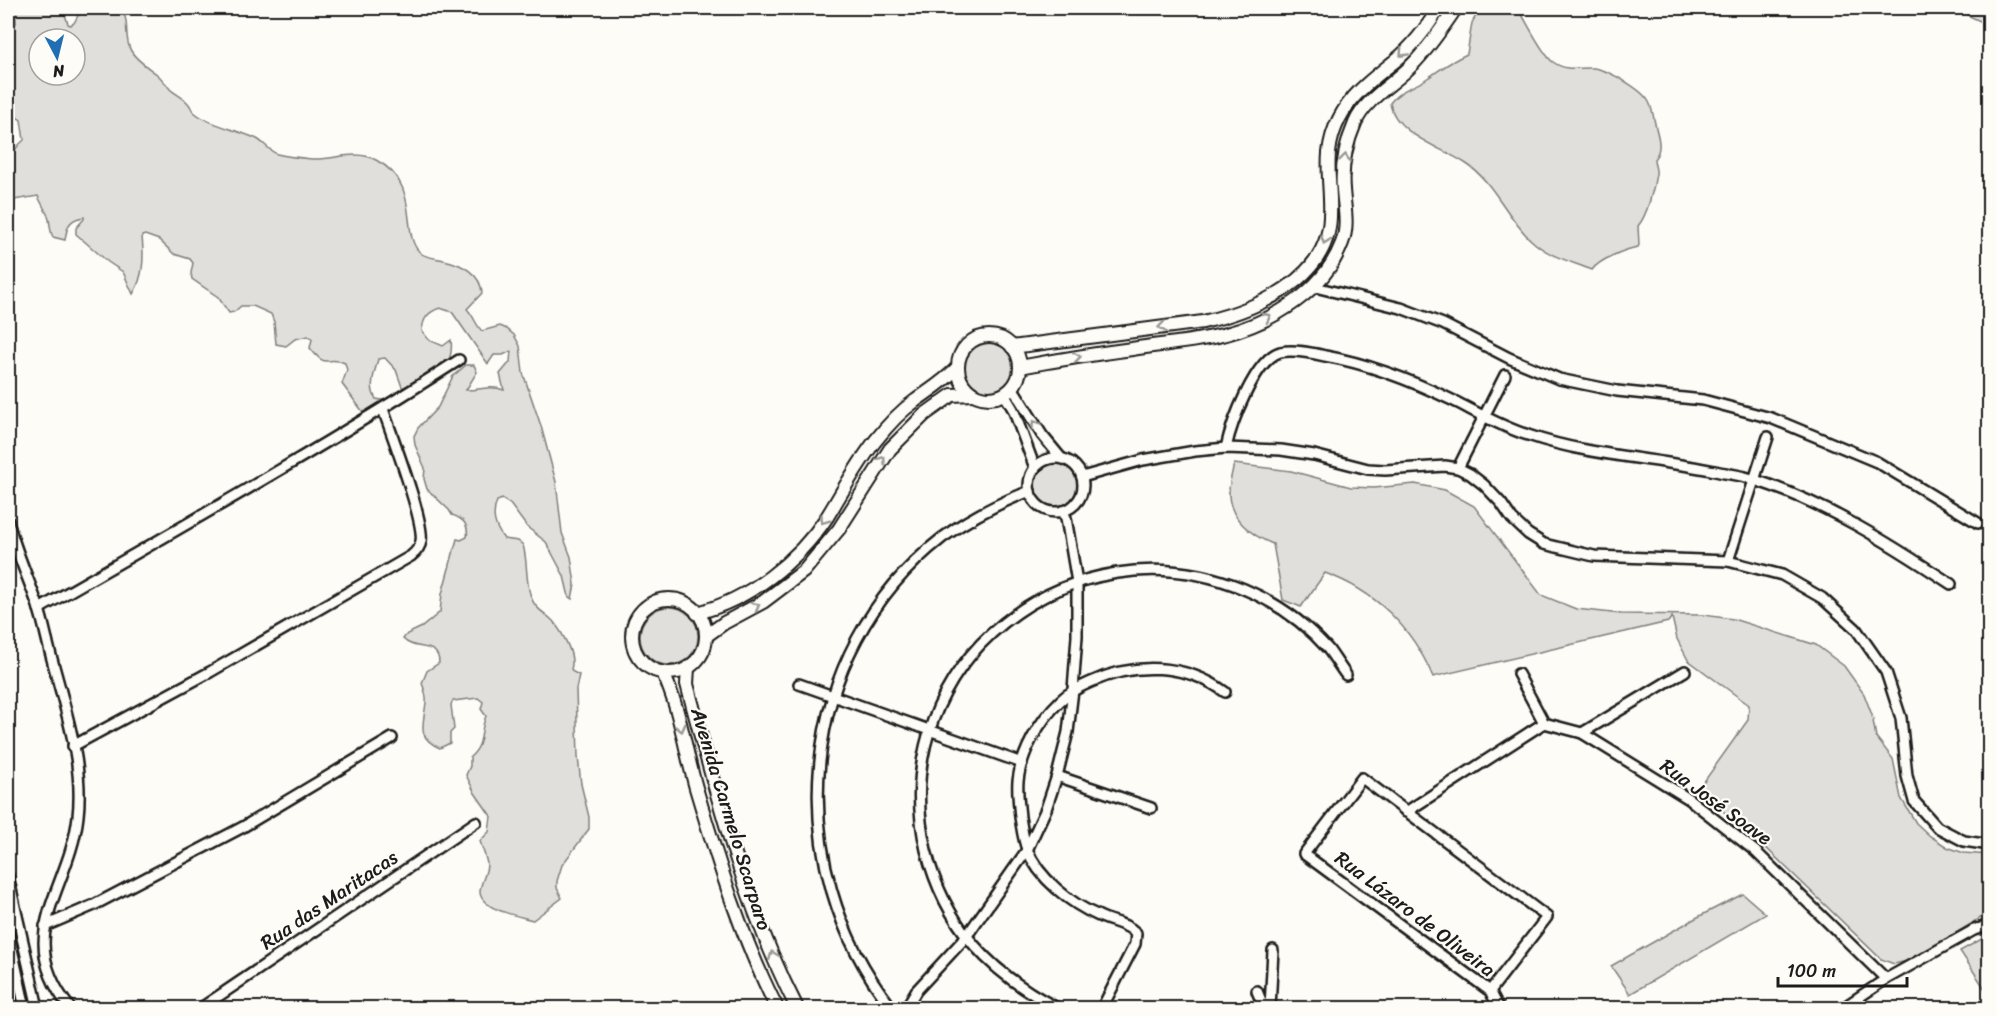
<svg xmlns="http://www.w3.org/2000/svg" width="1997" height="1016" viewBox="0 0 1997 1016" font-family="Sriracha,sans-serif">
<rect width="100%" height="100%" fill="#fdfcf7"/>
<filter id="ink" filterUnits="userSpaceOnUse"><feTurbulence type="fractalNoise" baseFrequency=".0167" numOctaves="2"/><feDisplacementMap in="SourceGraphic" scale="12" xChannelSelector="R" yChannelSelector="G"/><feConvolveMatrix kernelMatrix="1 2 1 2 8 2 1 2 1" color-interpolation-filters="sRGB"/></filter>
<g filter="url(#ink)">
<g fill="#e0dfdb" stroke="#7e7e7c" stroke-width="1.5" fill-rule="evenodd">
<path d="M15 8H63L68 24 70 25 74 23 82 8H120C131 19 123 38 131 51 138 62 148 67 158 75 162 79 166 84 170 89 175 94 183 97 188 103 190 105 191 108 193 111 204 123 240 131 255 138 263 141 269 151 277 154 288 157 302 158 313 159 335 160 355 149 376 160 424 185 398 237 422 254 428 258 437 258 444 260 462 264 481 274 482 293L467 309C474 316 475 324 482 331L500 326 507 329 514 335 520 346 523 373 541 426 556 482 562 533 571 557 575 584 572 599 569 597 564 576 546 542 527 527 510 504 502 499 497 501C491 516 495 527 504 539L518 541 523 545C528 562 525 580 531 597 535 609 545 613 553 621 562 632 576 655 571 669L573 672 579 675 576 689 578 757 581 784 589 817V829L562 865 557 881V888L562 898 533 920C519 916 481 910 480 892 480 883 487 874 487 864 486 857 482 848 480 841L489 832 491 816 475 793 466 775 470 766V757C485 744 479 732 486 716L481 709 483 702 478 698 453 701 451 705 454 729 450 733V743L440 748C415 737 424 724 426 702 427 696 424 689 422 683L427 671 439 663C439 641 415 652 403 639L407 634 422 627 440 612 442 594 457 539 461 540 467 537C469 525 464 519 452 515L449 510 427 489 424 479 425 468 415 445 414 436 418 428 438 407 453 376 466 365H474L477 372 466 390C482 390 489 385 504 390L500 374 510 362 511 351 503 355H494L488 364 452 312 440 308C428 312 423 318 422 331L429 340 443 346 451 340C455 366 431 399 402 387L396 370 385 358 378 359C375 372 368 387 376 399L388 401 366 416 342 384 347 370 345 363C325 355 328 371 310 348L312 339 308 336 295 339 286 346 276 344 274 322 271 314 253 306H241L234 312 229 313 218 297 192 279 191 273 193 263 190 259 174 254 159 240 145 235 142 236C144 257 144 276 133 294L123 272 108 262 76 234V228L84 219V217C69 219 67 226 65 240L53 237C49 230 51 223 48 216 45 209 41 203 38 196L14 200 8 194C8 172 6 155 24 140L21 120 15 116 8 115V28L16 23ZM39 39H75V75H39Z"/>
<path d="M1480 8H1518C1526 20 1542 54 1553 62 1567 72 1579 67 1594 68 1608 70 1642 89 1649 102 1653 110 1654 120 1656 128 1659 139 1662 150 1654 159 1654 164 1657 170 1656 174 1654 188 1647 216 1638 226L1639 245 1638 247C1625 249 1599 260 1592 270 1570 261 1549 257 1531 240 1506 217 1494 181 1465 163 1440 147 1394 133 1390 103 1401 88 1412 89 1426 79 1441 69 1449 62 1467 54L1472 23Z"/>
<path d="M1952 8H1989V18L1980 21Z"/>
<circle cx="989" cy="367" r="24"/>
<path d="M1234 464 1291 471 1351 487 1374 488 1415 484 1445 490 1474 506 1541 595 1576 609 1621 614 1703 615 1733 619 1816 645 1844 666 1864 694 1872 715 1876 737 1893 759 1901 798 1916 823 1930 836 1947 847 1964 853 1989 855V913L1911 960 1894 964 1881 959 1762 844 1698 790 1748 720 1749 705 1688 660 1677 639 1672 617 1668 622 1433 677C1412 627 1375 591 1325 573L1301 607 1283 600 1273 544C1252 536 1228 518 1229 492 1229 483 1232 473 1234 464Z"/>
<circle cx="1056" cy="485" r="21"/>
<circle cx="669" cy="636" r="29"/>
<path d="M1743 894 1766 914 1630 994 1611 966 1694 919Z"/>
<path d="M1989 935H1990L1989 995 1960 951Z"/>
</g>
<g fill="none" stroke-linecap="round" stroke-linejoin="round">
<g stroke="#1c1c1c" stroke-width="14">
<g id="street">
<path d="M1315 287 1401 308 1443 324 1509 358 1559 379 1617 391 1703 400 1771 418 1877 462 1978 523"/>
<path d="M1012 387 1042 435 1061 458"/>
<path d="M1004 394 1013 409 1035 468"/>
<path d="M1226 448C1231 424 1255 359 1280 352 1294 349 1312 353 1325 356 1370 364 1413 381 1454 401 1478 413 1502 427 1528 435 1589 456 1653 458 1715 471 1728 474 1742 475 1755 480 1826 503 1889 543 1951 584"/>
<circle cx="1056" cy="485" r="27"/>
<path d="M1458 468 1505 375"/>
<path d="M1082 477 1143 460 1195 451 1226 448 1281 450 1314 455 1368 469 1385 470 1445 466 1458 468 1470 474 1484 485 1501 503 1512 519 1528 534 1544 544 1594 556 1728 561 1782 575 1822 598 1856 629 1886 672 1901 718 1907 776 1914 801 1937 827 1964 841 1990 845"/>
<path d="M8 521C15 550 28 577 38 606 44 623 47 642 52 659 65 708 84 764 78 816 70 890 11 935 70 1008"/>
<path d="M1728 561 1768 437"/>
<path d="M39 609C180 528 322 448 459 360"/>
<path d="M1518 674 1544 723 1582 733 1689 799 1755 851 1886 979"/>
<path d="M799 684 1022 763"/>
<path d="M1582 733 1685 671"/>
<path d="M73 746 210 672 411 556C416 552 420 548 421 541 425 521 391 433 383 409"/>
<path d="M1057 776 1151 808"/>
<path d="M1406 812 1544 723"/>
<path d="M8 876 38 1008"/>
<path d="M45 926 94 905 243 827 392 738"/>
<path d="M8 931 25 1008"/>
<path d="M1257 991 1264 1008"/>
<path d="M1490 991 1547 917 1362 778 1304 854 1490 991 1499 1008"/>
<path d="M201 1008 476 822"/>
<path d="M892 1008C779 865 796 652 942 538 969 518 999 503 1030 491"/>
<path d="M906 1008 916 991 966 937 1027 850 1046 809 1057 776 1068 732 1073 690 1077 636V582L1066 518 1063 511"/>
<path d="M1057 1008C990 973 945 926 926 850 882 664 1072 517 1244 589 1275 602 1305 623 1328 649 1334 657 1340 667 1346 675"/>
<path d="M1102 1008 1135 944 1136 933C1126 923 1111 922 1099 916 1071 904 1038 878 1027 849 1023 839 1022 828 1020 817 1019 806 1017 793 1018 781 1021 753 1039 721 1060 701 1069 692 1080 687 1091 682 1134 662 1186 663 1225 692"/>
<path d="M1270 1008 1273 950"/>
<path d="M1843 1008 1886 979 1974 930 1990 925"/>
</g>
</g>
<g stroke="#1c1c1c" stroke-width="16">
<g id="secondary">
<circle cx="989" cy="367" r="31"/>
<path d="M1012 347 1203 322C1255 310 1328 280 1330 217 1332 181 1321 154 1339 119 1352 93 1374 78 1396 60 1412 47 1428 26 1439 8"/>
<path d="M1020 367C1057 360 1094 354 1132 349 1162 344 1197 342 1226 334 1274 321 1324 291 1342 243 1349 225 1344 207 1343 189 1341 166 1346 144 1355 123 1366 98 1394 84 1412 65 1429 48 1442 28 1456 8"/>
<circle cx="669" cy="636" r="37"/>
<path d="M697 613C749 600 798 561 827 517 843 491 857 464 876 440 887 426 901 411 915 401 930 390 945 381 958 367"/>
<path d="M706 636 724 623 763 602 804 571 839 529 890 449 924 415 952 395 973 394"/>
<path d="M688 668 687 684C716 794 745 906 797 1008"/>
<path d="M663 673C680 709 685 750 696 788 718 862 742 939 777 1008"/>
</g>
</g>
<use href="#street" stroke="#fdfcf7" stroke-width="9"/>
<use href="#secondary" stroke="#fdfcf7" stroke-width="12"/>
</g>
<defs><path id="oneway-chevron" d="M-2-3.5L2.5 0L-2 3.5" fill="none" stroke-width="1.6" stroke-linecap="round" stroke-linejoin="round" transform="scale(1.5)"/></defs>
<g stroke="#989794">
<use href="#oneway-chevron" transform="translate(1403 53) rotate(133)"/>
<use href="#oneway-chevron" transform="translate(1345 158) rotate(-83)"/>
<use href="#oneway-chevron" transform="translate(1325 240) rotate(110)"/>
<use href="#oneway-chevron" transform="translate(1267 317) rotate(-28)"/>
<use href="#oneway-chevron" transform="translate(1162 327) rotate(172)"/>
<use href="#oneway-chevron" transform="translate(1077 357) rotate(-9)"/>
<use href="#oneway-chevron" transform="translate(1035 424) rotate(-124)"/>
<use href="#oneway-chevron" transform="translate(882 460) rotate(-56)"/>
<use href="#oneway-chevron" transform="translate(824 520) rotate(126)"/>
<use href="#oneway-chevron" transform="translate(756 606) rotate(-29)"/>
<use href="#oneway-chevron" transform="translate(681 728) rotate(76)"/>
<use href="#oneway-chevron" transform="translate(773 955) rotate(-112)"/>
</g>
</g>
<g text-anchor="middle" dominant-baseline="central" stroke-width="4.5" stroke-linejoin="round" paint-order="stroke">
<g font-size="20" fill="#1c1c1c" stroke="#fdfcf7">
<text transform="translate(1716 802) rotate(36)">Rua José Soave</text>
<text transform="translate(731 819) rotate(73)">Avenida Carmelo Scarparo</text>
<text transform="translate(329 900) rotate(-34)">Rua das Maritacas</text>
<text transform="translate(1415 914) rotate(37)">Rua Lázaro de Oliveira</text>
</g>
</g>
<rect width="1997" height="1016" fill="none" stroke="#fdfcf7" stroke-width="30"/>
<rect x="15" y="15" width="1967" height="986" fill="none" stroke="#1c1c1c" stroke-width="2" filter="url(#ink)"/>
<g transform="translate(57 57) rotate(173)"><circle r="28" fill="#fdfcf7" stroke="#a3a29f" stroke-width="1.5"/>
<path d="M0-4.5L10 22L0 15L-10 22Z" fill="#1f6fb2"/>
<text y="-9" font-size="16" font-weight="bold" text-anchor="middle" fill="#1c1c1c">N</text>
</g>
<path d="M1778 977v9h129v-9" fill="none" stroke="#1c1c1c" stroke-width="3"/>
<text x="1787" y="977" font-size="18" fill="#1c1c1c" stroke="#fdfcf7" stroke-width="4.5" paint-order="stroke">100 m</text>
</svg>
